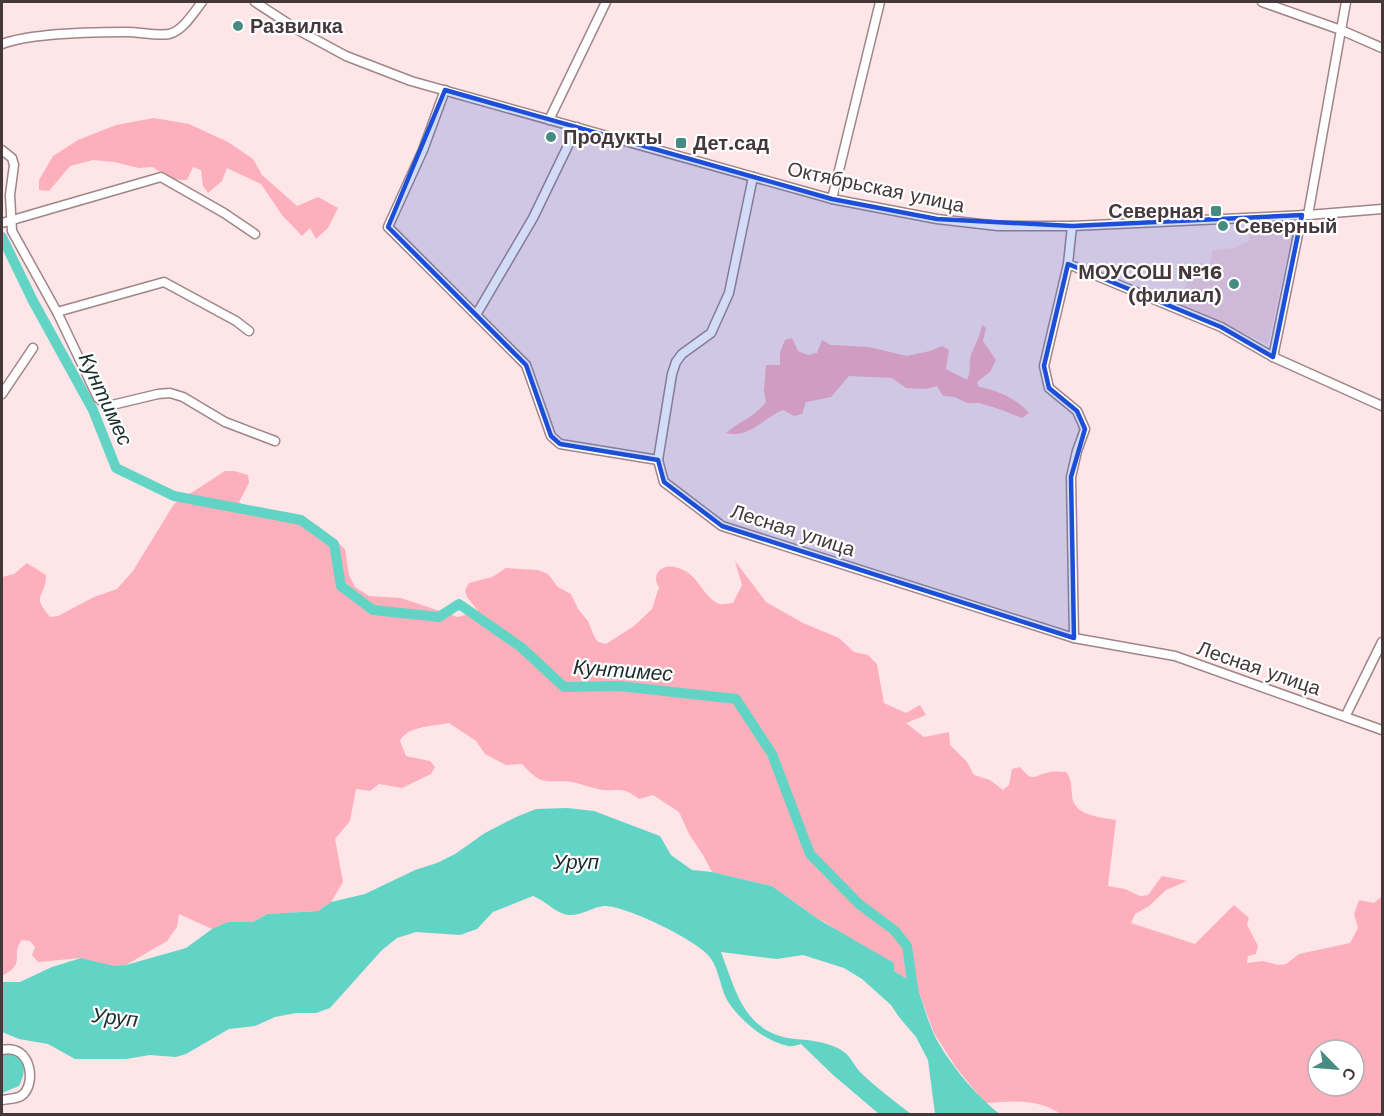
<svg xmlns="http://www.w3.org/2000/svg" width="1384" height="1116" viewBox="0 0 1384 1116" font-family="'Work Sans',sans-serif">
<rect width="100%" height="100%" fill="#fde5e8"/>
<path fill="#fbd4da" d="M1293 232 1268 344 1180 305 1192 264 1210 263 1213 250 1234 248 1249 241 1250 233Z"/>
<g fill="#fdb0bc" fill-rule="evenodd">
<path d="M154 118 189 124 228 142 253 159 262 175 297 206 318 197 338 208 328 228 316 239 310 228 302 236 282 215 261 184 227 168 222 181 208 193 203 186 201 170 193 167 187 180C172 181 164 175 153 167L139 168 114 162 93 160 70 166 49 191 39 190V180L53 156 78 140 116 125Z"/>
<path d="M982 325 986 328 983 341 996 360 990 372 977 382 979 387C997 390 1017 399 1029 413L1022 418 999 409 979 403H967L955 397 943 396 937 386 926 389 906 388 892 378 849 376 831 397 806 402 802 414 794 416 783 410C763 418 749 439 726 433 739 422 756 416 766 402L764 391 766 365H780V352L785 340 792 338 798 351 808 355 817 353 822 340 831 345 869 347 907 356 930 351 942 346 949 350 946 369 967 380C972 370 968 364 971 355 975 344 980 337 982 325Z"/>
<path d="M225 471H234L248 475 249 483 239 502 246 508 290 513 317 525 345 549 349 575 355 587 369 596 401 598 458 617 478 611 467 597 465 590 469 583 492 577 506 568 538 570 548 574 558 587 571 594 578 609 588 621 594 636 598 642 606 644 634 626 652 609 659 587C656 583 655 579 657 574 664 560 685 568 693 577 701 585 707 599 719 604 723 605 729 603 733 603L742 585 735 561 766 602 803 623 839 638 854 652 868 655 877 664 884 703 906 713 920 705 926 715 906 723 924 737 949 732 950 745 967 762 974 775 990 780 1003 790 1009 785 1012 769 1020 767C1034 784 1033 775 1050 772 1055 771 1061 772 1066 772 1072 779 1071 786 1072 795 1073 816 1100 817 1116 820L1108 886 1125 889 1140 896 1148 895 1162 876 1187 881 1166 890 1149 906 1135 914 1131 923 1195 944 1234 905 1249 918 1247 925 1258 946 1256 954 1248 956 1247 963 1263 961 1278 965 1286 964 1299 954 1350 943 1358 928 1354 914 1359 900 1374 903 1382 896V1114H1061C1037 1098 1013 1101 985 1103L955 1066 934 1033 916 984 894 971 825 922 818 919 772 886 712 872 703 855 689 834 679 812 653 795 639 799C623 787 622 791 604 790 593 789 583 784 572 782 544 779 544 788 522 764L506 765 485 754 476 741 449 723C434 726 407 726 400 741L406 756 430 761 435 767 431 774 402 788 379 784 370 791 356 789 350 821 335 839 343 882 331 902 318 911 267 914 253 922 212 929 179 914 177 927 167 941 126 965 114 967 81 958 38 962 32 955 35 947 30 941 22 940C9 956 28 962 2 976V577L14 574 27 563 46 575C46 599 30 593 50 617L58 616 94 597 117 589 133 571 174 504ZM1318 1050H1354V1086H1318Z"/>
</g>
<g fill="#61d4c5">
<path d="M567 808 594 811 660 836 671 855 692 870 712 872 772 886 818 919 894 963V971L916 984C922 999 926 1016 933 1032 945 1059 976 1096 1000 1114H935L928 1060 916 1037 899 1017 891 1005 862 979 844 968 803 955 777 959 721 952C736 992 745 1034 795 1039 810 1040 831 1042 844 1052 851 1057 855 1067 861 1073 877 1088 894 1101 911 1114H879L832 1074 801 1044C797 1045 792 1047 788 1046 766 1042 741 1021 729 1003 719 988 720 967 707 954 693 939 625 905 604 906 592 907 582 916 568 915 555 913 545 900 533 896L493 912 477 929 460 935 416 932 397 938 382 950 330 1008 316 1013H296L275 1017 255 1026 229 1029 186 1054 176 1057 150 1055 126 1059H75L48 1044 19 1039 2 1032V982H20L52 967 81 958 114 966 126 965 186 948 212 929 228 922H253L267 914 318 911 331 902 365 894 415 870 437 863 455 854 485 833 516 817 536 809Z"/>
<path d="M7 1050C24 1058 28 1068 19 1086L2 1093V1051Z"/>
</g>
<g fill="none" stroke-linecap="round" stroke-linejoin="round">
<path stroke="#61d4c5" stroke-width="10" d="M2 237 33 301 93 410 116 468 174 496 301 520 334 544 341 586 373 610 439 617 459 604 521 647 564 687 619 686 736 699 772 754 810 854 859 904 894 930 907 946 914 995"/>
<g stroke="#a08588" stroke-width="11">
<g id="minor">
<path d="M255 2 298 30 346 56 411 81 832 199 937 219 998 226H1072L1308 215 1382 209"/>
<path d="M1262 2 1341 30 1382 48"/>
<path d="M2 44C31 33 94 32 127 32 140 32 156 36 169 34 183 31 194 12 202 2"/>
<path d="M445 90 423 150 388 227 526 365 551 436 560 444 658 460 664 482 722 526 1074 638 1175 656 1382 730"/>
<path d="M549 120 606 2"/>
<path d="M2 150 12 158 14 165 10 195 12 231 57 312 98 398 104 403 112 405 158 394 170 393 183 397 225 422 275 441"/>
<path d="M832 199 880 2"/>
<path d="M1308 215 1346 2"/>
<path d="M2 223 161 177 224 213 255 234"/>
<path d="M1072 226 1068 264 1221 327 1273 357 1382 406"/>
<path d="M1068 264 1044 366 1049 388 1077 411 1085 429 1077 451 1071 477 1074 638"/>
<path d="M57 312 164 282 236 321 249 331"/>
<path d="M476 315 533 218 577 127"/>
<path d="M1273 357 1302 215"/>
<path d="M2 394 33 348"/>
<path d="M658 460 672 374 676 362 682 354 711 333 729 293 753 177"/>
<path d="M1346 715 1382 642"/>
<path d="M2 1050C32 1043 37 1086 21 1096 16 1099 7 1099 2 1100"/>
</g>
</g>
<use href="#minor" stroke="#fff" stroke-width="8"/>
</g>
<path fill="#1d4ed8" fill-opacity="0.2" stroke="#1d4ed8" stroke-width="4.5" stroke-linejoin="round" d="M445 90 832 199 937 219 1072 226 1302 215 1273 357 1221 327 1068 264 1044 366 1049 388 1077 411 1085 429 1071 477 1074 638 722 526 664 482 658 460 560 444 551 436 526 365 388 227Z"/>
<g fill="#478c82" stroke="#fff" stroke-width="2">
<circle cx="238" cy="26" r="6"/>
<circle cx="551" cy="137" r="6"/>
<rect x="675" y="137" width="12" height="12" rx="3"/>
<rect x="1210" y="205" width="12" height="12" rx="3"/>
<circle cx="1223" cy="226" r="6"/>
<circle cx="1234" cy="284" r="6"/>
</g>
<g text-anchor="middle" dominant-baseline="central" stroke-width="4.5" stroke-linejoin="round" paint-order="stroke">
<g font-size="20" font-weight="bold" fill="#44383a" stroke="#fff" text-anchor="start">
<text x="250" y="26">Развилка</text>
<text x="563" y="137">Продукты</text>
<text x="693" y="143">Дет.сад</text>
<text x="1204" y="211" text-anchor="end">Северная</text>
<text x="1235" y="226">Северный</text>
<text x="1222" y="272" text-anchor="end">МОУСОШ №16<tspan x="1222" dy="23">(филиал)</tspan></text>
</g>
<g font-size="20" fill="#44383a" stroke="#fff">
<text transform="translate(876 187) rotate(12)">Октябрьская улица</text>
<text transform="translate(793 530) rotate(18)">Лесная улица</text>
<text transform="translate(1259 668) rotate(19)">Лесная улица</text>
</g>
<g font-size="21" font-style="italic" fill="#1a2f2c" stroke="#fff">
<text transform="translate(106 399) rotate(65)">Кунтимес</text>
<text transform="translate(623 670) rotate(4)">Кунтимес</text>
<text x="576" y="861">Уруп</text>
<text transform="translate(115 1017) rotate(6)">Уруп</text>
</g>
</g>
<rect width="1384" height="1116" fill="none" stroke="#44383a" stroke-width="6"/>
<g transform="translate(1336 1068) rotate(115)"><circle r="28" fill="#ffffff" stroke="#b4afb0" stroke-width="1.5"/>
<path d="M0-4.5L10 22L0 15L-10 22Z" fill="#478c82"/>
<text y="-9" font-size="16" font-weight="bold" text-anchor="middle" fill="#44383a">С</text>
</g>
</svg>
